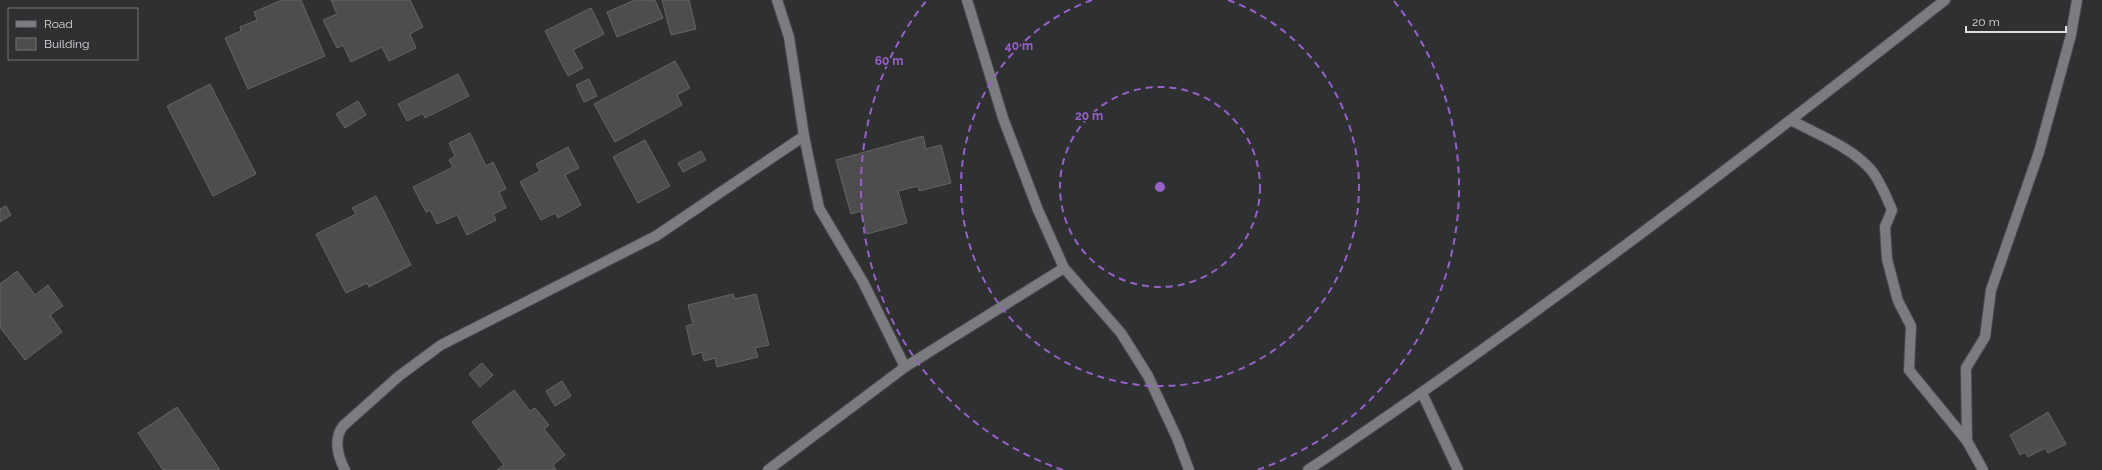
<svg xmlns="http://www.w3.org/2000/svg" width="2102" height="470" viewBox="0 0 2102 470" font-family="Raleway,sans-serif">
<rect width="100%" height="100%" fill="#2e3032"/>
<g fill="#4f4c4e" stroke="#676466">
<path d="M282 0H301L325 56 248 89 225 38 241 31 240 27 257 20 254 12Z"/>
<path d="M331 0H410L423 27 410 34 416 48 389 61 382 47 351 62 343 45 337 48 323 20 337 14Z"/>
<path d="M635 0H655L663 18 617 37 607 12Z"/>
<path d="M662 0H689L696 29 671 35Z"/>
<path d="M591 8 604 34 573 50 583 68 568 76 545 31Z"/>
<path d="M675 61 690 88 677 95 682 105 615 142 594 104Z"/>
<path d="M458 74 469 96 425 118 423 113 407 121 398 104Z"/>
<path d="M589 79 597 96 584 102 576 85Z"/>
<path d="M210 84 256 174 213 196 167 106Z"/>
<path d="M358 101 366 115 345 128 336 114Z"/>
<path d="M470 133 486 166 493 162 506 189 499 192 506 208 493 214 496 220 467 235 457 215 437 224 430 210 426 212 413 187 453 167 449 160 455 156 449 143Z"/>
<path d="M923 136 926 149 941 145 951 183 919 191 918 186 898 191 907 223 867 234 861 211 851 214 836 160Z"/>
<path d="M645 140 670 186 638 203 613 157Z"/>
<path d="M568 147 579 168 565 175 581 205 558 218 555 213 541 220 520 182 540 171 536 164Z"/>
<path d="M701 151 706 160 683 172 678 163Z"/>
<path d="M376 196 411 265 369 287 367 283 346 293 316 234 356 214 352 208Z"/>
<path d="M6 206 11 215 0 222V209Z"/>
<path d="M17 271 35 295 48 285 63 306 50 315 62 332 25 360 0 327V284Z"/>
<path d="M733 294 735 299 756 294 769 345 755 348 758 357 717 367 715 358 704 361 702 352 693 355 686 326 693 324 688 305Z"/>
<path d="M482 363 493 375 480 387 469 374Z"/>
<path d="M562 381 571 396 555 406 546 391Z"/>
<path d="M514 390 530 411 535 408 549 425 544 429 565 455 553 465 556 470H497L504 465 472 422Z"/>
<path d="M177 407 220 470H163L138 433Z"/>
<path d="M2048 412 2066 444 2048 453 2045 448 2028 457 2025 452 2020 455 2010 435Z"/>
</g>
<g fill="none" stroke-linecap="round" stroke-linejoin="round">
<g stroke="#4a4b4d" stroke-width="12">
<g id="minor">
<path d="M777 0 789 37 804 136 819 208 863 282 905 367"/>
<path d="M967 0 1003 118 1038 210 1064 268 1121 333 1148 376 1177 438 1189 470"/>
<path d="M1791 120C1818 135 1852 147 1872 171 1881 183 1886 196 1892 210L1885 227 1887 259 1898 301 1911 326 1909 370 1967 441"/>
<path d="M1422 393 1458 470"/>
<path d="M345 470C338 457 333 439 343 426L399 376 441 345 656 236 804 136"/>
<path d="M768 470 905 367 1064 268"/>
<path d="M1308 470C1528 323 1737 163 1945 0"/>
<path d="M1983 470 1967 441 1966 368 1985 337 1991 290 2039 152 2071 35 2077 0"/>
</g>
</g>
<use href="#minor" stroke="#7b7c80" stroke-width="10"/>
</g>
<g fill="none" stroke="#9861c9" stroke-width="2" stroke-dasharray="7 5">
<circle cx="1160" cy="187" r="100"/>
<path d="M1228 0A199 199 0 1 1 1092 0"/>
<path d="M1063 470A299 299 0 0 1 926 1M1394 1A299 299 0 0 1 1257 470"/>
</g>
<circle cx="1160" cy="187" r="6" fill="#9861c9" stroke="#2e3032" stroke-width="2"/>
<g font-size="12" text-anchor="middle" font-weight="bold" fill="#9861c9" stroke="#2e3032" stroke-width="3" stroke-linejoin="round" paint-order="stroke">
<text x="1019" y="50">40 m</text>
<text x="889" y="65">60 m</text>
<text x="1089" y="120">20 m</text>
</g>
<rect x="8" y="8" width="130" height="52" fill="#2e3032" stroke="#747577"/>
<rect x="16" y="21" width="20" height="6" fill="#7b7c80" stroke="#747577"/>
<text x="44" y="28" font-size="12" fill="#dcdddf">Road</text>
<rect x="16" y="38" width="20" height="12" fill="#4f4c4e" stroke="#747577"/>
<text x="44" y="48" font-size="12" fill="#dcdddf">Building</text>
<path d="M1966 26v6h100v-6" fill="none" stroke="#dcdddf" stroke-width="2"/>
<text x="1972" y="26" font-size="12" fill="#dcdddf" stroke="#2e3032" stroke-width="3" paint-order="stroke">20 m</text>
</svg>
